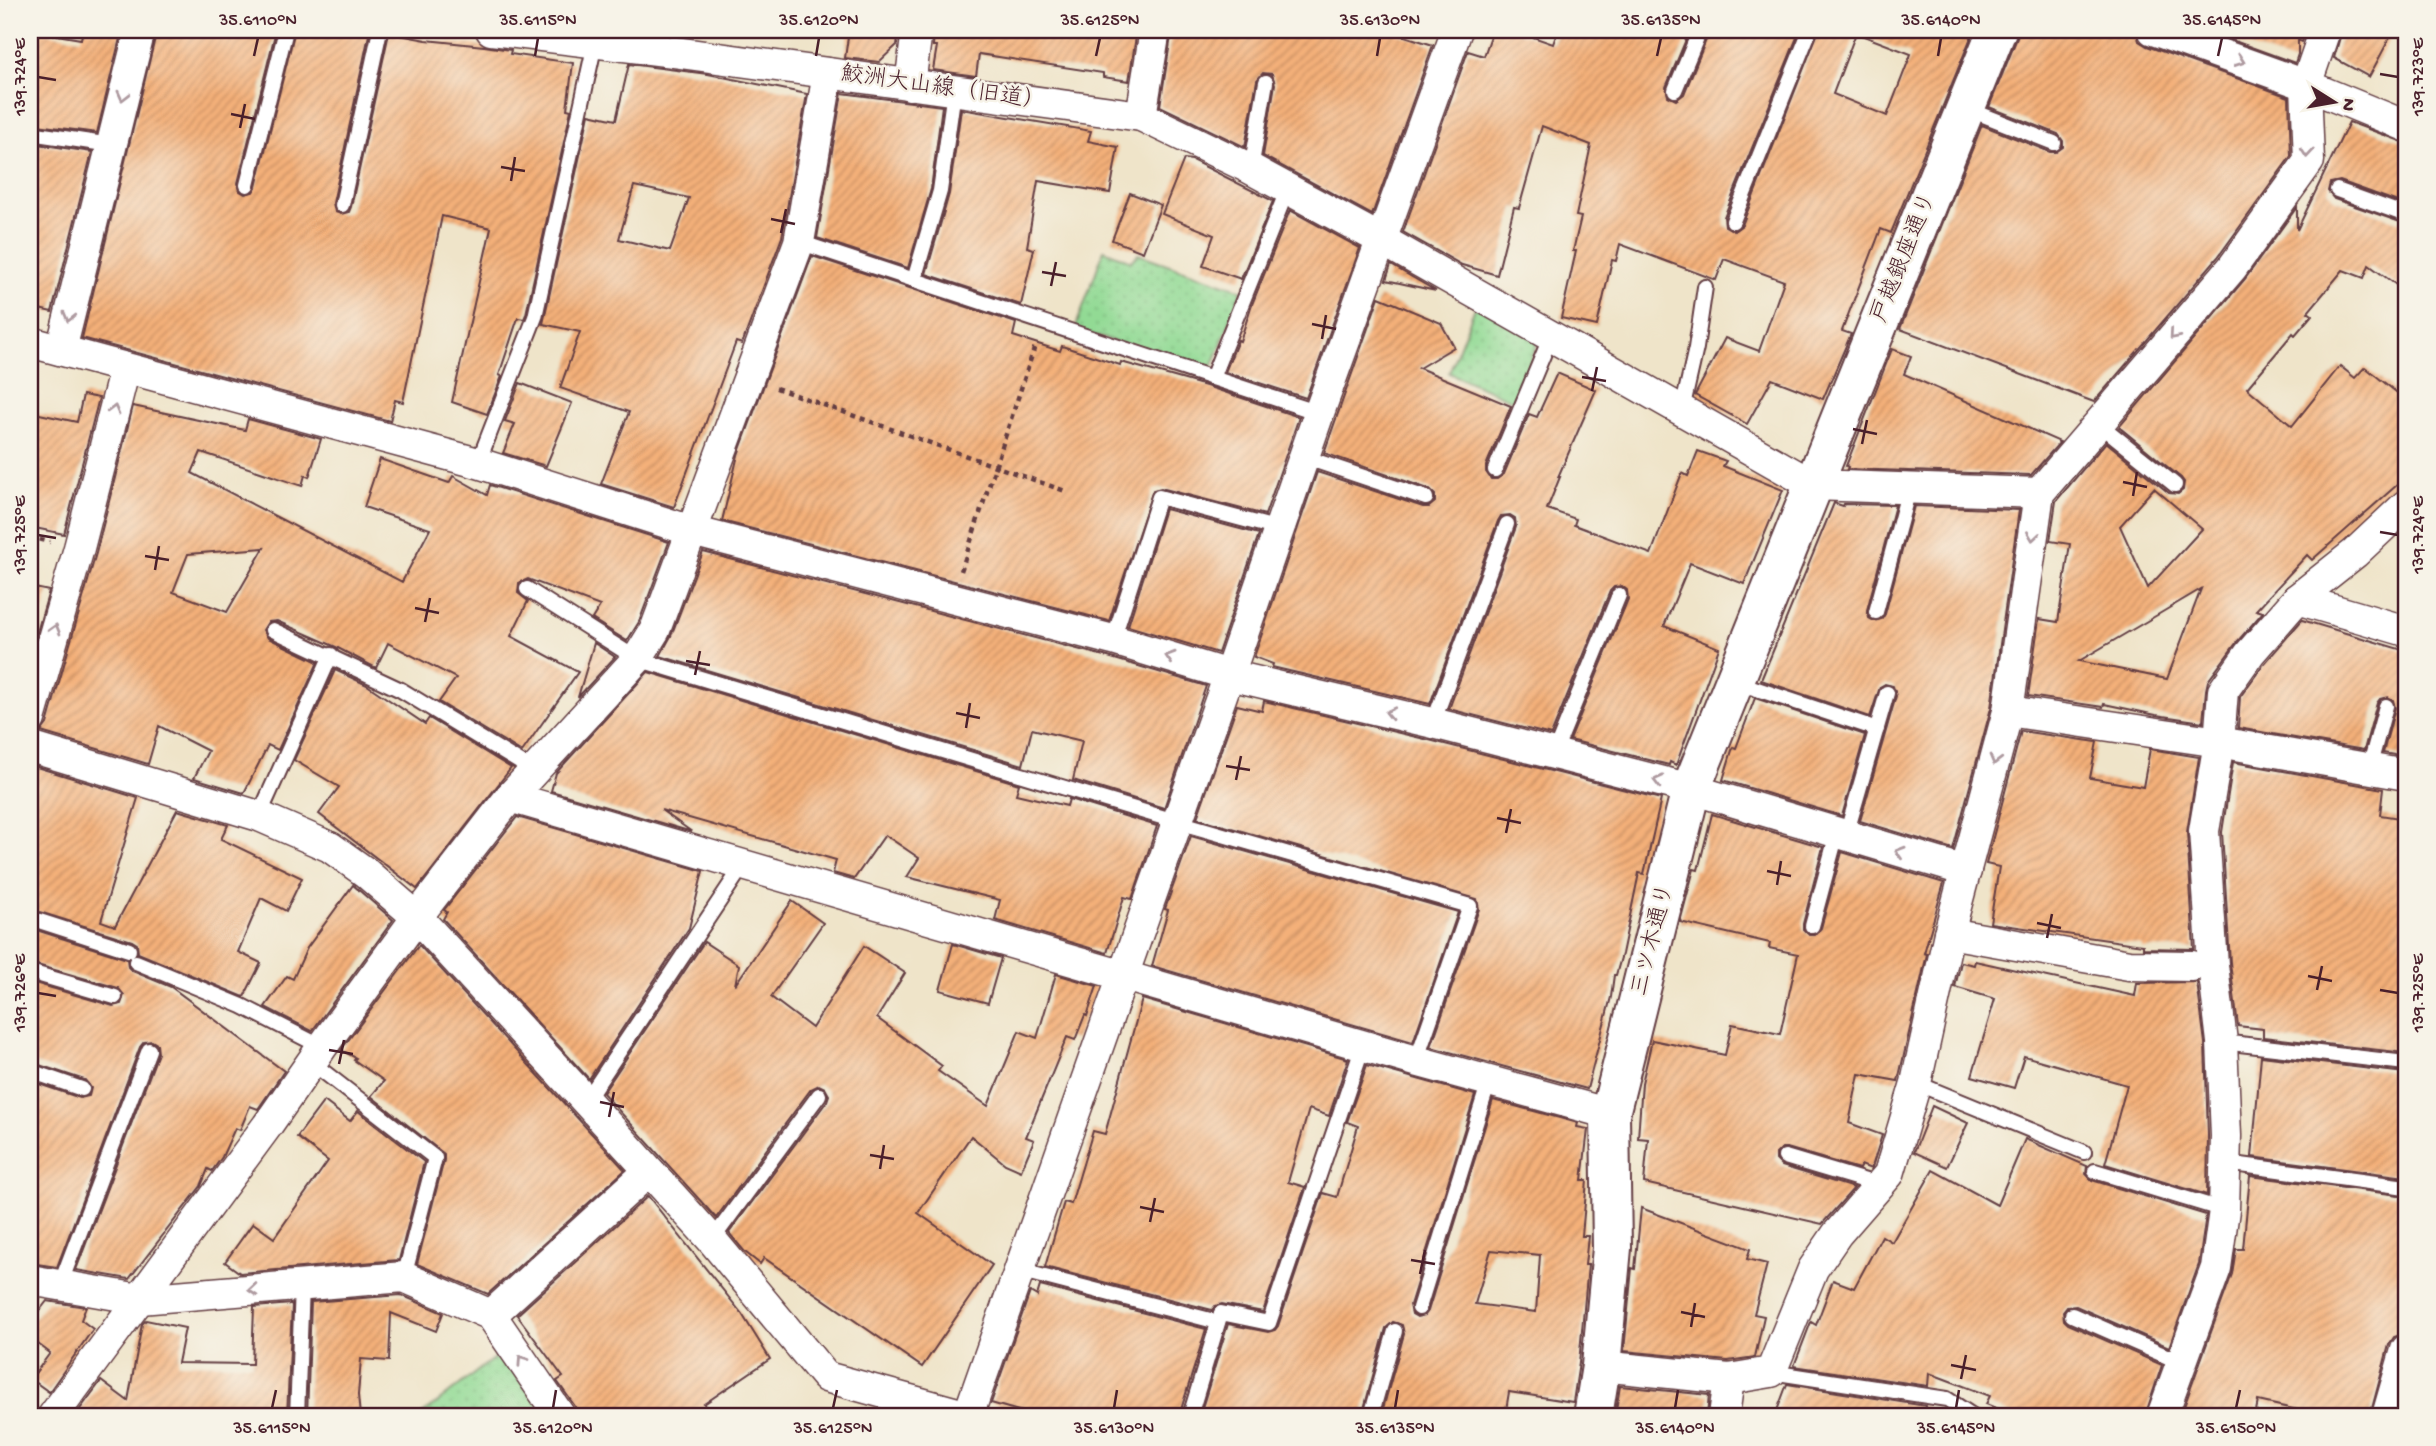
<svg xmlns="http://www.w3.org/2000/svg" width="2436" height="1446" viewBox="0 0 2436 1446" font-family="'Gochi Hand','Klee One',sans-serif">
<defs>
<pattern id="park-dots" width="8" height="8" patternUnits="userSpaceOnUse" patternTransform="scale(1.75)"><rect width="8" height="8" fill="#92da94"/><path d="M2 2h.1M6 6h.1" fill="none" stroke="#7fbb80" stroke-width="1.8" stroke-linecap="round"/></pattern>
<pattern id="building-hatch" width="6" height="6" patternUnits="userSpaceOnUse" patternTransform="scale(1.75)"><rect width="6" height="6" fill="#f4b079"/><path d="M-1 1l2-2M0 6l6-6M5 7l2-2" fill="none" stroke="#c88f63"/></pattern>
</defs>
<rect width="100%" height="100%" fill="#f7f3e8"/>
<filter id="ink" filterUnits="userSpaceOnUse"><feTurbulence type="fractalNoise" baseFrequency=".0143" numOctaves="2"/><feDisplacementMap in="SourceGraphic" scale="14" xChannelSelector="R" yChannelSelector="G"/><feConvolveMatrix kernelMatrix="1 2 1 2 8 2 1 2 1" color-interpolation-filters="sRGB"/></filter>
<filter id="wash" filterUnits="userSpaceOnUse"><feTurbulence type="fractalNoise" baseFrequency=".00686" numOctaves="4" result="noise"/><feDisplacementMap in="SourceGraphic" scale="28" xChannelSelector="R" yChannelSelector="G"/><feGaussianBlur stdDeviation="1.57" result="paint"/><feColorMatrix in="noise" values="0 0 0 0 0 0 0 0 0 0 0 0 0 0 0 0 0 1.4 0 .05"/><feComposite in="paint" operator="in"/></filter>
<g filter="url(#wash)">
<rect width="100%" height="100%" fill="#efe4c9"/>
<g fill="url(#park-dots)" stroke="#6e7c60" stroke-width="2">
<path d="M1104 250 1131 261 1138 254 1242 290 1210 373 1075 329Z"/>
<path d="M1478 300 1540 337 1514 401 1449 373Z"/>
<path d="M507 1348 553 1416H420Z"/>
</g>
<g id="blocks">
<g fill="url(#building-hatch)" fill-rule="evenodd">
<path d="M83 30H122L97 133 30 124V48L33 31 81 39Z"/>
<path d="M157 30H276L238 183 240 191 245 194 253 192 256 187 295 30H370L333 203 335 212 341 214 349 212 351 207 389 33 426 40 484 46 511 50 510 54 573 63 567 109 571 110 526 314 524 319 518 318 499 375 502 376 487 414 452 402 491 228 442 216 403 402 395 400 390 421 82 338Z"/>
<path d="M849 30H899L897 45 879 62 845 58Z"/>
<path d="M934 30H1137L1129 81 1103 77V73L979 54 976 76 933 70 937 46H933Z"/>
<path d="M1172 30H1395V33L1433 45 1372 215 1263 156 1275 84 1272 74 1263 73 1257 80 1245 147 1160 106Z"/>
<path d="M1493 30H1513L1553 44 1558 30H1690L1666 87 1668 96 1676 100 1684 94 1710 30H1800L1724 217 1725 226 1734 231 1742 225 1819 30H1974L1891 233 1881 229 1842 331 1851 334 1823 399 1772 379 1747 424 1695 395 1725 338 1759 351 1784 281 1724 259 1716 280 1620 244 1616 261 1612 260 1597 326 1561 318 1576 251H1573L1581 217 1576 216 1591 145 1542 126 1519 208 1514 207 1497 275 1462 265 1403 232 1468 51 1484 56ZM1856 33 1911 54 1887 116 1833 94Z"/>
<path d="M2018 30H2136L2139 41 2147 46 2289 97 2291 156 2218 257 2094 402 1900 329 1982 125 2050 152H2056L2063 147V141L2058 134 1989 107 2017 38Z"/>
<path d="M2204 30H2307L2302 42 2298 40V54L2295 63Z"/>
<path d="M2342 30H2394L2369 77 2334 58Z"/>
<path d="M629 64 708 74 807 94 782 237 742 344 736 342 674 507 601 484 629 412 560 388 580 332 543 324 589 114 616 120ZM634 186 689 198 670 251 619 239Z"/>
<path d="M842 93 942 106 931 189 908 268 817 238Z"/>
<path d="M961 109 1091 131 1088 141 1118 147 1110 193 1038 181 1027 247 1034 249 1021 305 926 274 949 194Z"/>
<path d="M2349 122 2406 143V205L2340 181 2330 183 2328 191 2334 199 2406 224V292L2369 265 2364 278 2343 270 2308 312 2312 315 2295 335 2293 333 2247 388 2292 426 2340 366 2355 378 2365 367 2406 400V477L2312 560 2307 555 2256 610 2263 612 2237 642 2208 681 2206 690 2203 722 2156 715 2104 704 2103 707 2028 696 2039 619 2058 622 2070 544 2050 541 2056 501 2106 442 2169 493 2178 494 2183 490 2184 482 2181 478 2119 427 2245 279 2297 207V230ZM2154 488 2202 529 2148 588 2120 526ZM2201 589 2167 679 2079 661 2159 614Z"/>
<path d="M30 143 92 152 52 312 30 307Z"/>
<path d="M1184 159 1192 160 1273 201 1241 279 1203 266 1214 235 1162 214Z"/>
<path d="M1130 193 1161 205 1143 252 1112 240Z"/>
<path d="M1290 210 1360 248 1306 398 1225 372 1238 340 1240 341 1251 307Z"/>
<path d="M812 256 1016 323 1013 336 1060 351 1062 346 1120 365 1121 362 1206 386 1299 417 1265 515 1161 488 1153 490 1109 621 722 521 738 455Z"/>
<path d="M1391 265 1436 291 1386 280Z"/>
<path d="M1379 297 1441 323 1454 347 1419 368 1511 406 1486 466V472L1491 479H1497L1504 474 1529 414 1537 417 1557 373 1596 390 1558 477H1560L1547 509 1576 519 1574 525 1651 554 1682 473 1688 476 1698 451 1726 461 1723 466 1783 490 1744 584 1690 563 1664 626 1719 648 1676 765 1670 762 1669 765 1570 740 1628 599 1627 590 1622 586 1614 587 1610 591 1551 735 1449 709 1516 527 1515 518 1510 515 1501 516 1498 521 1430 704 1272 667 1273 664 1254 657 1317 472 1423 507H1429L1435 502V495L1429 489 1324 453Z"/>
<path d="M1892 349 1911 356 1904 374 2060 442 2031 475 1847 469 1848 467 1846 466Z"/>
<path d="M520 383 572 403 546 466 503 453 515 424 505 421Z"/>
<path d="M83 395 99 398 64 534 30 527V412L77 422Z"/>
<path d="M133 406 245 430 248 419 321 439 309 477 305 475 302 486 201 452 192 473 402 582 430 529 364 507 380 459 449 483 453 476 487 495 490 485 669 542 639 622 627 641 592 619 600 606 528 579 519 583 518 593 528 601 511 636 578 672 522 752 439 702 456 678 388 643 376 668 336 647 277 621 268 622 263 630 268 638 318 662 278 750 268 745 244 793 194 778 208 751 159 726 148 764 41 732 47 724 96 553ZM264 548 227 612 173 592 188 554Z"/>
<path d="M1834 503 1843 506 1844 504 1895 505 1867 610 1869 618 1874 621 1882 619 1885 614 1914 506 2019 510 1991 708 1953 849 1860 821 1896 696 1893 686 1885 684 1880 687 1870 717 1761 680Z"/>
<path d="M1165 509 1259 534 1218 653 1128 626Z"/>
<path d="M703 552 1108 657 1206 686 1164 808 1073 780 1082 741 1032 729 1023 765 660 656 671 636Z"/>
<path d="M30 587 49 591 30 656Z"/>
<path d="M2302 620 2406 651V757L2383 753 2395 708 2393 700 2388 697 2380 699 2377 703 2364 750 2238 728 2240 697 2264 664Z"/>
<path d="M594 643 615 657 578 697Z"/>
<path d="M335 670 367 685 425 724 429 718 511 768 417 889 319 814 339 787 294 760Z"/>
<path d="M648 672 1019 784 1016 794 1067 806 1069 799 1157 826 1132 899 1124 897 1107 953 995 920 1000 900 907 877 919 858 885 835 854 879 833 873 836 860 661 810 692 832 551 791 556 773Z"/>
<path d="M1755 698 1865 735 1842 816 1723 780 1733 747 1736 748Z"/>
<path d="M1264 701 1429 740 1661 799 1644 874 1639 873 1622 954 1616 975H1614L1611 997 1587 1089 1431 1047 1479 909 1477 899 1197 818 1237 705 1262 711Z"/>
<path d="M2021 731 2097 742 2090 778 2143 787 2150 749 2199 757 2187 832 2194 949 2143 948V945L1990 923 1999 867 1986 864Z"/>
<path d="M2233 762 2383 789 2380 815 2406 819V896L2403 956H2406V1053L2263 1037V1029L2238 1026 2230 963 2222 832Z"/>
<path d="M33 766 138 798 101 921 115 926 177 810 228 825 221 839 302 878 286 911 261 898 238 952 261 963 244 997 138 953 137 944 132 941 30 909V774Z"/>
<path d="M1712 814 1823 847 1803 924V929L1809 935H1815L1821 928 1842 852 1944 883 1924 953 1927 954 1898 1081 1859 1074 1849 1123 1882 1135 1872 1167 1871 1169 1861 1165 1859 1169 1787 1148H1782L1776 1154V1160L1782 1166 1854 1188 1822 1224 1644 1183 1648 1139 1638 1138 1642 1083 1652 1040 1725 1055 1732 1024 1780 1034 1798 954 1769 948 1770 943 1680 922 1694 869 1698 870Z"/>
<path d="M517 817 703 871 689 928 589 1079 443 919 447 912 444 910Z"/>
<path d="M1191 836 1458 912 1413 1042 1152 966 1168 910 1165 909Z"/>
<path d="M353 885 393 920 312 1031 265 1007 287 976 293 979 307 948Z"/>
<path d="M792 901 823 923 771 997 812 1028 864 946 905 973 877 1018 942 1066 938 1071 988 1106 1019 1031 1037 1038 1056 974 1097 986 1087 1016 1085 1015 1075 1040 1067 1037 1026 1137 1034 1140 1021 1171 1005 1164 971 1136 918 1213 992 1265 922 1367 764 1258 760 1264 745 1252 729 1233 827 1101 829 1095 825 1088 819 1085 811 1089 716 1218 603 1093 704 942 739 965 735 985Z"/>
<path d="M30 928 127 959 128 967 132 971 171 987 284 1071 258 1109 250 1106 240 1130 235 1128 222 1157 212 1171 208 1169 201 1186 129 1279 76 1270 158 1053 157 1044 152 1041 144 1042 140 1047 57 1267 30 1263V1231L39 1206 30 1203V1081L80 1098 89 1096 91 1088 85 1080 30 1062 31 982 113 1006 121 1004 124 995 118 988 30 963Z"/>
<path d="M953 944 1001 958 988 1003 940 990Z"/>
<path d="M419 945 625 1170 488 1294 417 1264 444 1160V1154L371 1096 384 1081 354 1060 356 1058 341 1050Z"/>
<path d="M1975 961 2135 996 2137 983 2197 982 2205 1043 2208 1136 2207 1195 2105 1164 2127 1085 2024 1056 2014 1088 1972 1076 1995 999 1955 987 1961 962 1974 965Z"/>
<path d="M1142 999 1348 1059 1329 1116 1309 1109 1288 1182 1305 1187 1263 1312 1222 1304 1215 1306 1212 1310 1045 1267 1064 1202 1071 1204 1093 1131 1105 1134Z"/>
<path d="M2261 1056 2405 1073 2399 1127 2406 1128V1177L2252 1157Z"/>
<path d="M1367 1065 1475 1095 1410 1305 1412 1314 1417 1317 1425 1315 1428 1311 1493 1100 1578 1123 1577 1127 1588 1129 1582 1180H1587L1582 1236H1588L1585 1265H1588L1579 1363 1573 1402 1509 1392 1505 1416H1381L1404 1334 1402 1325 1393 1322 1386 1328 1362 1416H1232L1202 1408 1228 1324 1268 1332 1275 1330 1278 1326 1323 1193 1337 1197 1358 1126 1347 1122ZM1491 1250 1540 1255 1536 1312 1475 1304Z"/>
<path d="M324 1101 350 1121 358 1111 424 1162 399 1260 240 1273 225 1262 253 1223 274 1238 328 1161 297 1137Z"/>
<path d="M1932 1106 1968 1123 1947 1167 1914 1152Z"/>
<path d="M2025 1139 2087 1166 2086 1174 2092 1180 2206 1215 2199 1264 2169 1347 2076 1306 2067 1307 2063 1312 2064 1320 2068 1324 2162 1365 2145 1416H2015L1986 1404 1990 1396 1929 1373 1928 1386 1794 1366 1811 1322 1816 1325 1833 1280 1854 1288 1882 1236 1892 1242 1933 1170 1997 1205Z"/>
<path d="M2250 1176 2406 1196V1333L2394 1337 2389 1345 2370 1416H2324L2258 1401 2255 1416 2232 1411 2231 1416 2181 1415 2232 1274 2236 1249H2243Z"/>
<path d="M648 1196 742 1314 770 1359 704 1404 713 1416H582L557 1381 563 1377 517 1315Z"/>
<path d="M1641 1208 1750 1249 1747 1259 1767 1264 1754 1314 1764 1316 1755 1357 1728 1361 1624 1351 1632 1268 1635 1269Z"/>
<path d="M1040 1286 1206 1329 1179 1416H1036L991 1403 1030 1292 1037 1296Z"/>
<path d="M401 1295 443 1313 436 1331 391 1313 389 1361 361 1359 358 1395 360 1416H307L311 1302Z"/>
<path d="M47 1301 86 1307 81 1320 93 1329 49 1392 31 1379 50 1353 30 1338V1323Z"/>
<path d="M292 1304 287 1416H83L78 1412 101 1381 128 1401 142 1324 146 1320 185 1328 178 1363 252 1364 254 1307Z"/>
<path d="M1787 1384 1926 1406 1925 1416H1775Z"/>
<path d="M1620 1386 1709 1395 1707 1416H1627L1628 1412 1616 1410Z"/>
</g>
</g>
</g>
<g filter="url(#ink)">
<use href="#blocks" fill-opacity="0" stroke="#633d43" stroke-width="2"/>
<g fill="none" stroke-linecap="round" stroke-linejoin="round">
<g stroke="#633d43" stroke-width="18">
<g id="lane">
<path d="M1675 90 1700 30"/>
<path d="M1968 109 2054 143"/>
<path d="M30 133 111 145"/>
<path d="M1251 169 1266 82"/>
<path d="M247 185 286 30"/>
<path d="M2337 190 2406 215"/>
<path d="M342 205 380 30"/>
<path d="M1733 221 1810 30"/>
<path d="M799 242 1319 413"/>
<path d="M914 280 940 191 954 91"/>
<path d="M1212 378 1288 188"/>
<path d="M1682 410 1696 348 1705 287"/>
<path d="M2098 423 2175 485"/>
<path d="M1304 457 1426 498"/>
<path d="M478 463 535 317 595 43"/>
<path d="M1495 470 1551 336"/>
<path d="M527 589 637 659 1178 822 1470 906 1416 1061"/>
<path d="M1876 612 1909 489"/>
<path d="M273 630 401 690 534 771"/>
<path d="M1113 640 1159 497 1279 529"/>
<path d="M1736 682 1877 729"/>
<path d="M1433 723 1507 524"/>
<path d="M1554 754 1619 595"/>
<path d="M2369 768 2386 706"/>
<path d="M259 816 331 655"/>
<path d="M1846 835 1887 693"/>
<path d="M30 918 129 950"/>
<path d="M1812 926 1837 833"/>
<path d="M136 962 242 1006 322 1047"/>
<path d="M30 972 115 997"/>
<path d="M2222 1042 2406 1063"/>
<path d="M311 1062 435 1158 404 1277"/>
<path d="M30 1071 82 1089"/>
<path d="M1916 1083 2084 1152"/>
<path d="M586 1101 744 864"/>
<path d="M1785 1157 1879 1185"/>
<path d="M2226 1163 2406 1187"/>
<path d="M2095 1171 2224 1210"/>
<path d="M712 1240 819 1095"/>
<path d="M1018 1270 1218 1322"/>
<path d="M60 1285 149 1050"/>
<path d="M1419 1308 1489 1081"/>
<path d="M2072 1315 2182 1363"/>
<path d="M1771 1372 1947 1399 1973 1416"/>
<path d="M297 1416 302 1286"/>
<path d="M1190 1416 1221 1313 1269 1323 1363 1046"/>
<path d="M1371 1416 1395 1331"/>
</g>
</g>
<g stroke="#633d43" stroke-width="33">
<g id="street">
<path d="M491 30 674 52 1141 116 1251 169 1380 239 1813 485 2039 493"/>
<path d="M2153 30 2306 85 2406 126"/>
<path d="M910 85 917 30"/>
<path d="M1141 116 1155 30"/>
<path d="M30 342 478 463 692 531 1113 640 1229 675 1433 723 1691 789 1966 871"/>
<path d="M61 350 140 30"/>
<path d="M2297 599 2406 631"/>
<path d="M2008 711 2219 742 2406 775"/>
<path d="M30 719 79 548 125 368"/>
<path d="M30 747 259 816 330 847 365 872 417 917 586 1101 712 1240 826 1377 968 1416"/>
<path d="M510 797 1416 1061 1610 1114"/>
<path d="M1949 933 2129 965 2192 966"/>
<path d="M30 1280 140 1299 404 1277 491 1315 560 1416"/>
<path d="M491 1315 649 1171"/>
<path d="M1601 1366 1729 1379 1771 1372 1813 1269 1837 1234 1889 1174 1916 1083 1949 933 2008 711 2039 493 2232 268 2309 161 2306 85 2325 30"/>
<path d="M53 1416 267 1126 322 1047 417 917 510 797 637 659 655 630 799 242 828 73"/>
<path d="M968 1416 1229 675 1319 413 1457 30"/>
<path d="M1724 1416 1729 1379"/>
<path d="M2162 1416 2216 1268 2224 1210 2226 1136 2222 1042 2213 965 2204 831 2219 742 2223 691 2250 653 2297 599 2355 553 2406 505"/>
<path d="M2387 1416 2406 1350"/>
</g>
</g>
<g stroke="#633d43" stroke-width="42">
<path id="secondary" d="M1593 1416 1601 1366 1612 1248 1610 1114 1691 789 1997 30"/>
</g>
<g stroke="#633d43" stroke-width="4.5" stroke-dasharray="5 5" stroke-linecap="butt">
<path d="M776 388 1065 491"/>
<path d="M30 537 50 542"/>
<path d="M961 571 1036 343"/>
</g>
<use href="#lane" stroke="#fff" stroke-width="14"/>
<use href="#street" stroke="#fff" stroke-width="30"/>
<use href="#secondary" stroke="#fff" stroke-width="38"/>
</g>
<defs><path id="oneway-chevron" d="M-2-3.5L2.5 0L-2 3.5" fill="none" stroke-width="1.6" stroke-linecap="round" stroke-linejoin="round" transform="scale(1.75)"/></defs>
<g stroke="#ae9aa0">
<use href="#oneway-chevron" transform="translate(2240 61) rotate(20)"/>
<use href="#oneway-chevron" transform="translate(123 96) rotate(104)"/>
<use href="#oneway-chevron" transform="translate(2307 153) rotate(95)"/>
<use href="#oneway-chevron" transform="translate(69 317) rotate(104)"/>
<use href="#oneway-chevron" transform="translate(2174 335) rotate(131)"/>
<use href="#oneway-chevron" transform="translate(114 410) rotate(-75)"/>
<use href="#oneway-chevron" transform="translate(2033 536) rotate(98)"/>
<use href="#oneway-chevron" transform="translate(55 629) rotate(-74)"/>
<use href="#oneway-chevron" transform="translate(1170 657) rotate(-163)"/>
<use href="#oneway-chevron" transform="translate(1390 713) rotate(-167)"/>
<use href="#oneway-chevron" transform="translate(1995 760) rotate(105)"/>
<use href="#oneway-chevron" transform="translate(1658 781) rotate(-166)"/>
<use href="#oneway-chevron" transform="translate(1900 852) rotate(-163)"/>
<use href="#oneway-chevron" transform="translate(253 1290) rotate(175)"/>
<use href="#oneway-chevron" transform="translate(522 1360) rotate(-124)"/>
</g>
</g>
<path fill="none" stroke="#4a1f2b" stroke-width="2.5" d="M254 56 258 38M535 56 538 38M816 56 819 38M1096 56 1100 38M1377 56 1380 38M1657 56 1661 38M1938 56 1941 38M2218 56 2222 38M2380 74 2398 77M38 77 56 80M231 114 255 119M240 128 245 104M501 167 525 171M511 181 515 157M771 219 795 224M781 233 786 209M1042 272 1066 276M1051 286 1056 262M1312 324 1336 329M1322 339 1326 315M1582 377 1606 381M1592 391 1597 367M1853 429 1877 434M1862 444 1867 420M2123 482 2147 487M2133 496 2137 472M2380 532 2398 535M38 535 56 538M145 556 169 560M155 570 159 546M415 608 439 613M425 622 430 598M686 661 710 665M695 675 700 651M956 713 980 718M966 728 970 703M1226 766 1250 770M1236 780 1241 756M1497 818 1521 823M1506 833 1511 809M1767 871 1791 876M1777 885 1781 861M2037 923 2061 928M2047 938 2052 914M2308 976 2332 981M2317 990 2322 966M2380 990 2398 993M38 993 56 996M329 1050 353 1054M339 1064 344 1040M600 1102 624 1107M609 1117 614 1092M870 1155 894 1159M880 1169 884 1145M1140 1207 1164 1212M1150 1222 1155 1198M1411 1260 1435 1264M1420 1274 1425 1250M1681 1312 1705 1317M1691 1327 1695 1303M1951 1365 1976 1370M1961 1379 1966 1355M272 1408 276 1390M553 1408 556 1390M833 1408 837 1390M1114 1408 1117 1390M1395 1408 1398 1390M1675 1408 1678 1390M1956 1408 1959 1390M2236 1408 2240 1390"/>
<g text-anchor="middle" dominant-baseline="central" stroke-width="5" stroke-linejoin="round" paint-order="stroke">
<g font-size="23" fill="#4a1f2b" stroke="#f7f3e8">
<text transform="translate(943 89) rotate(8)">鮫洲大山線（旧道）</text>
<text transform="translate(1905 258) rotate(-68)">戸越銀座通り</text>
<text transform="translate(1654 940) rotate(-76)">三ツ木通り</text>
</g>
</g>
<rect width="2436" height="1446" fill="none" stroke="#f7f3e8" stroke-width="77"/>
<g transform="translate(2334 102) rotate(101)" stroke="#f7f3e8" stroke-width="5" paint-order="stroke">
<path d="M0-5L12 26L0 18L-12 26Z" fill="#4a1f2b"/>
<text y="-10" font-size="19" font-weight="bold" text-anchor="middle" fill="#4a1f2b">N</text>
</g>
<rect x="38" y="38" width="2360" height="1370" fill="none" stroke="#4a1f2b" stroke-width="2.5"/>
<g font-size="18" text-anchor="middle" fill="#4a1f2b">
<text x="258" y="25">35.6110°N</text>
<text x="538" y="25">35.6115°N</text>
<text x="819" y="25">35.6120°N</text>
<text x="1100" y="25">35.6125°N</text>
<text x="1380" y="25">35.6130°N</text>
<text x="1661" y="25">35.6135°N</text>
<text x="1941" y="25">35.6140°N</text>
<text x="2222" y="25">35.6145°N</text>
<text transform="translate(19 77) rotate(-90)" y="6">139.724°E</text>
<text transform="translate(2417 77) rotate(-90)" y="6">139.723°E</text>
<text transform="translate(19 535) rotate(-90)" y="6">139.725°E</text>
<text transform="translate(2417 535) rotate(-90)" y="6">139.724°E</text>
<text transform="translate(19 993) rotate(-90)" y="6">139.726°E</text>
<text transform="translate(2417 993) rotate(-90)" y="6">139.725°E</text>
<text x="272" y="1433">35.6115°N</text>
<text x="553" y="1433">35.6120°N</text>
<text x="833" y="1433">35.6125°N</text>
<text x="1114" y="1433">35.6130°N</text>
<text x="1395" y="1433">35.6135°N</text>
<text x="1675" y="1433">35.6140°N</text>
<text x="1956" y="1433">35.6145°N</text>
<text x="2236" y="1433">35.6150°N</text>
</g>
</svg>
